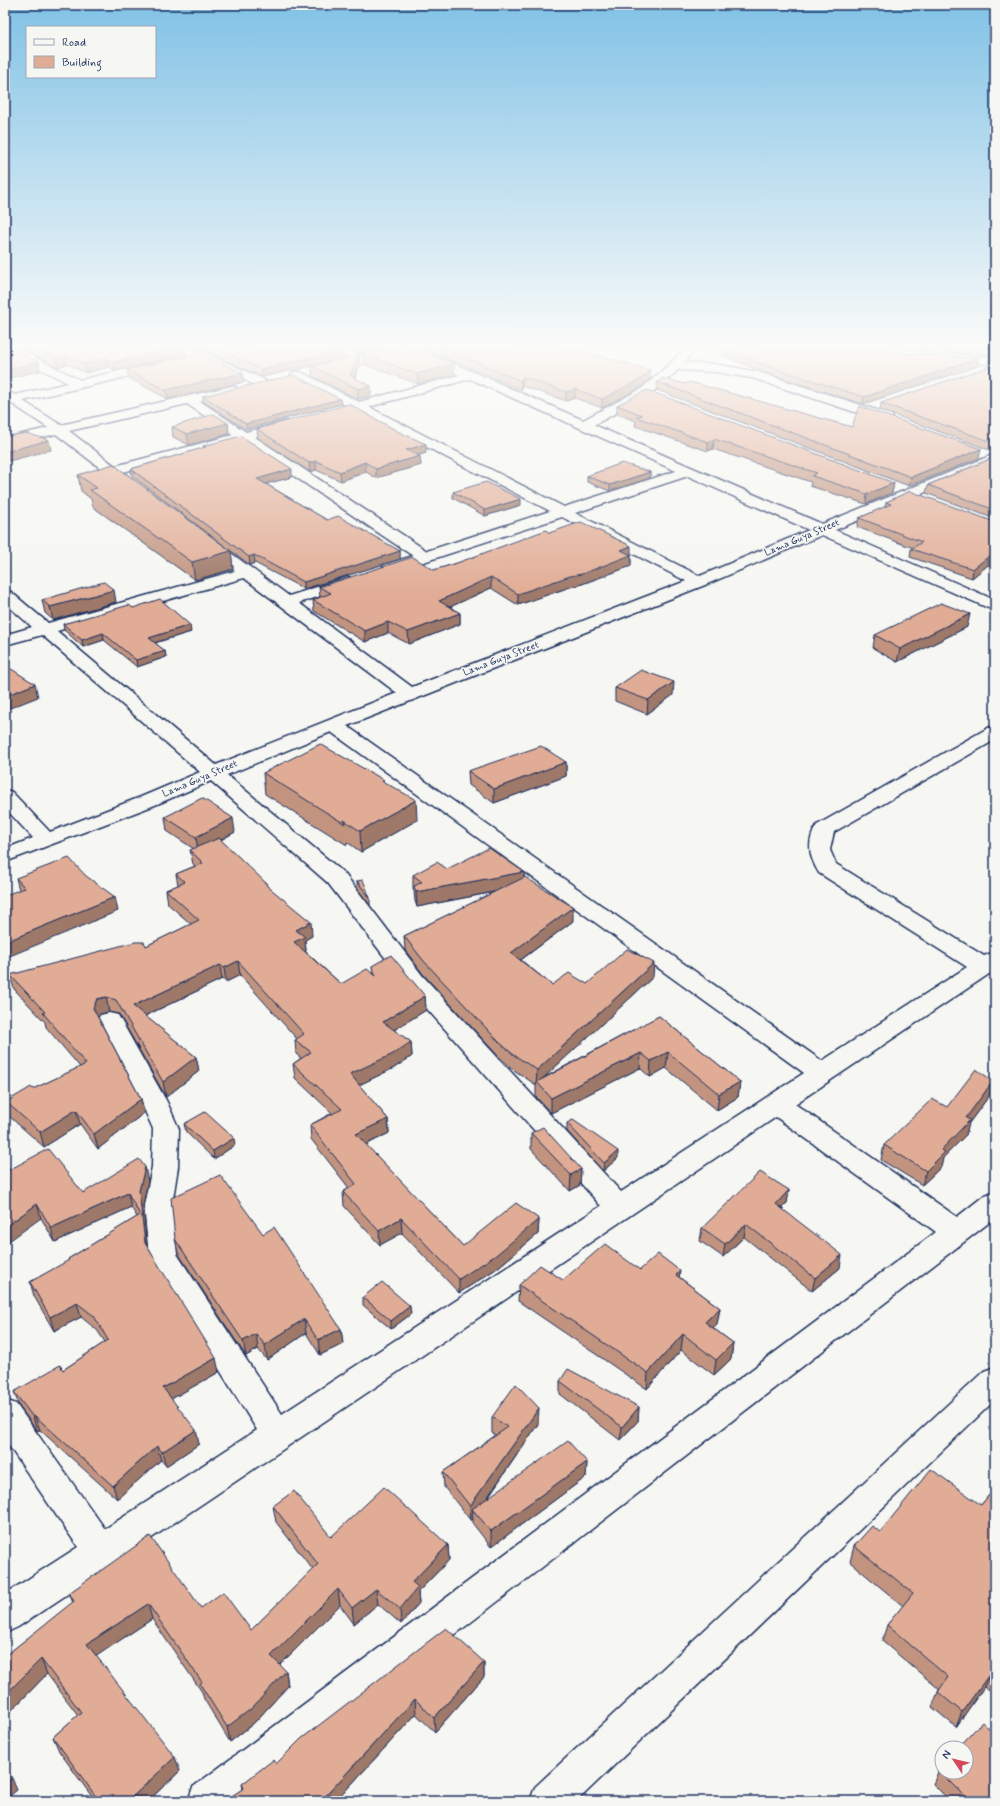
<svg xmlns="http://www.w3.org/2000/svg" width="1000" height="1806" viewBox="0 0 1000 1806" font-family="Mynerve,sans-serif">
<rect width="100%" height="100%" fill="#f6f6f2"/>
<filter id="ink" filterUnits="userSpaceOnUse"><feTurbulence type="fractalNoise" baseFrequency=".025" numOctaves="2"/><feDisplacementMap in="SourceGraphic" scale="8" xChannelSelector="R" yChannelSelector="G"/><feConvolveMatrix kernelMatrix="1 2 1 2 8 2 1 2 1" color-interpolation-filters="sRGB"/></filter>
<g filter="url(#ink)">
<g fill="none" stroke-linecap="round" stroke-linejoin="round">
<g stroke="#1b2f5e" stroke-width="3">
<g id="minor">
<path d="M5 343 9 344 80 380 157 362 161 363 163 366 161 369 157 370 23 401 61 425 232 386 236 387 238 390 236 393 200 401 246 432 286 421 291 422 293 425 291 428 255 437 427 551 550 511 357 411H348L346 408 347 406 293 378 291 375 293 372H301L359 402 459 375 423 358 421 356 427 352 583 420 641 389 671 363 688 343H700L684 363 715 364 758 372 892 415 893 418 892 421H882L752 378 715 372 678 370 649 395 594 425 822 524 995 454V463L835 530 995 600V611L822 535 705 585 347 726 822 1061 967 967 819 873C809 857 806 841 817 825L988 728 995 726V740L834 832 830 850 836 864 984 956 995 952V970L795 1104 957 1217 985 1195 995 1192V1218L239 1801H188L193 1787 936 1232 776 1117 113 1564 18 1627 5 1633V1594L78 1547 5 1440V1400L16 1404 105 1529 257 1430 149 1256 144 1205 152 1167 153 1129 141 1102 97 1021 100 1015 109 1013 118 1015 167 1102 179 1129 178 1167 172 1205 177 1254 282 1414 601 1206 406 985 328 883 211 781 155 805 5 862V849L33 838 5 808V790L12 792 50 832 141 797 200 772 42 635 5 645V635L32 627 5 603V590L11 592 48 623 235 571 203 546 200 543 203 540 208 538 213 540 289 596 342 579 348 577 354 579 356 582 354 585 299 603 412 687 686 581 562 517 396 571 390 573 384 571 382 568 384 565 413 556 242 441 123 472 138 485 136 488H126L56 434 5 446V438L48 428 11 403 5 405V390L15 395 68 383 5 351ZM470 379 676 471 564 507 369 407ZM187 404 233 435 115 466 69 431ZM688 476 809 530 700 576 575 513ZM244 578 397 693 216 765 57 631ZM331 732 804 1073 621 1192 422 975 344 873 227 775Z"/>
<path d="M167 343H183L265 380 267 383 265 386H257L169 345Z"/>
<path d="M314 343H330L366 358 368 360 362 364 358 362 316 345Z"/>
<path d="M924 343H936L931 359 927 361 921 357Z"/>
<path d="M949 354 995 357V365L945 360 943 358 945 356Z"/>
<path d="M995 1367V1400L577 1801H530L535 1787 984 1371Z"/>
</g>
</g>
<use href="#minor" fill="#f6f6f2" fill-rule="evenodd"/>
</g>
<g fill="#c29480" stroke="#1b2f5e">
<path d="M9 343H179L186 355 115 371 109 367 86 373 67 364 58 367Z"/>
<path d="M187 343H328L344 350V359L262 377Z"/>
<path d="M334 343H411L409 344 455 375 418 384 364 364 363 354 372 352 362 354Z"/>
<path d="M425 343H558V345L650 379 640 388 602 408 575 398 566 401 522 386 521 390 426 349Z"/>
<path d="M627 343H658V346Z"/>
<path d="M824 343H995V356Z"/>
<path d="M723 348 978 366 863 404 760 371 722 355Z"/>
<path d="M359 355 360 365 355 377 371 396 358 399 312 376V366Z"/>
<path d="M988 359H995V452L880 410 881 403 988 367 987 366Z"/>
<path d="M127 370 243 373 244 382 168 399 129 378Z"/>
<path d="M657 382 685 384 852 427 981 449 979 458 909 486 657 390Z"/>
<path d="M203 396 341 404 246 429 204 402Z"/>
<path d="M617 405 894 483 892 493 866 504 810 486 811 482 713 449 708 451 635 426 636 421 617 414Z"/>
<path d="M228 423 229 434 189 445 173 437 172 427Z"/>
<path d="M257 429 426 453 419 455 421 465 376 478 366 472 341 481 316 470 310 472 258 438Z"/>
<path d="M203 446 292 477 266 484 327 520 400 551V559L304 589 255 563 250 565 132 476 131 469 203 448Z"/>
<path d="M995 457V519L926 493 928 485Z"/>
<path d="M650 472V478L610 491 587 482V476Z"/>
<path d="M78 475 231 551 233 569 195 580 93 507 91 499 81 491Z"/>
<path d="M453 492 521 505 485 516 453 498Z"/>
<path d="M886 502 995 522V568L988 565 972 578 910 557 911 549 913 548 857 527 859 518 885 507Z"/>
<path d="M549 533 630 555H631V566L582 584 570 587 518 605 491 588 450 607 460 613V624L409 644 388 633 365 642 314 611 313 600 320 597 319 587 434 570 457 563Z"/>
<path d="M42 600 116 602 53 620 45 613Z"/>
<path d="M133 608 191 632 155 643 165 651 166 657 137 667 104 640 83 647 64 630 63 624Z"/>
<path d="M967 627 897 662 873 648 875 635Z"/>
<path d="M615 688 673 695 647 714 615 701Z"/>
<path d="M566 762V776L494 803 469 785 468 771Z"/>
<path d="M263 773 384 782 417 820 361 852 347 842V845L265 794Z"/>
<path d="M165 817 235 832 221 840 268 887 312 936 305 940 306 951H305L341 984 373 973 372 966 425 996 426 1010 394 1030 411 1042 412 1056 394 1068 359 1085 388 1119 389 1133 366 1145 463 1246 539 1219 538 1234 496 1269 459 1293 402 1233 380 1245 344 1206 343 1192 349 1188 311 1139 310 1125 332 1113 295 1078 293 1064 301 1058 296 1054 295 1040 297 1039 240 975 226 982 222 979 145 1016 196 1057 199 1071 166 1097 119 1014 109 1012 100 1014 98 1017 141 1099 144 1113 98 1149 80 1124 44 1147 10 1117 6 1102 80 1067 46 1027 45 1022 14 989 10 975 146 946 191 924 168 904 166 890 178 885 176 874 195 866 193 864 190 850 194 849 167 831Z"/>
<path d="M447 869 524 872V877L573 921 521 960 552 985 587 984 653 977 543 1078 659 1016 740 1082 738 1097 717 1110 666 1068 650 1077 640 1068 551 1113 536 1097V1085L514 1070 499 1057 423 974 405 950 404 936 495 892 417 907 415 901 414 891 413 890V875Z"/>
<path d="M16 878 118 911 19 890Z"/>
<path d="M357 881 370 898V905L357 888Z"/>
<path d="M989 1096 969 1123 966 1135 943 1158 941 1167 922 1185 881 1160 884 1145 947 1107Z"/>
<path d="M567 1123 618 1158 603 1171 567 1131Z"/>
<path d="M184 1124 235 1145 214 1159 186 1132Z"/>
<path d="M531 1133 581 1169 580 1185 570 1191 531 1149Z"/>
<path d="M9 1170 83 1193 148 1181 143 1205 147 1246 219 1372 171 1399 199 1444 166 1466 161 1460 117 1499 40 1430 37 1431 19 1406 14 1392 63 1370 105 1342 97 1330 81 1317 54 1331 34 1296 30 1282 69 1261 68 1259 137 1217 131 1207 55 1242 41 1218Z"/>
<path d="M789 1190 787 1203 782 1208 840 1268 812 1291 744 1237 723 1257 700 1241 702 1228Z"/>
<path d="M263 1234 341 1329 343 1344 320 1355 306 1333 267 1360 258 1349 246 1356 178 1253 175 1239Z"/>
<path d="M640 1270 679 1277 720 1308 717 1324 713 1328 733 1343 731 1359 714 1375 681 1350 647 1389 518 1301 519 1285Z"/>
<path d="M363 1297 411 1314 391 1329 363 1305Z"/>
<path d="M560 1381 639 1407 638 1421 620 1440 560 1394Z"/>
<path d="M492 1417 538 1424 487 1499 587 1462 586 1477 491 1547 473 1524V1519L471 1521 444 1487 443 1472 496 1435 492 1433Z"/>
<path d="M995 1488V1695L984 1687 956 1727 932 1707 938 1692 939 1689 882 1641 887 1625 903 1606 850 1562 854 1546 880 1532 981 1505Z"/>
<path d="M273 1506 331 1537 448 1545 449 1560 418 1592 419 1603 401 1624 378 1604 354 1624 340 1605 280 1665 286 1671 288 1686 254 1723 230 1742 204 1699 202 1692 152 1619 96 1656 180 1771 148 1801H95L59 1751 53 1737 78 1715 47 1674 5 1717V1656L73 1603 69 1593 201 1608 251 1630 313 1570 276 1522Z"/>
<path d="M484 1662V1677L435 1732 416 1714 336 1801H224L243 1789 242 1784 276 1764Z"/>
<path d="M939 1770 995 1801H950L933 1784Z"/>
</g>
<g fill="#9e7868" stroke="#1b2f5e">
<path d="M373 343H411L362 354V346Z"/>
<path d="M185 346 186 355 115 371 114 362Z"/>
<path d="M344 350V359L262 377 261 369Z"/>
<path d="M359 355 360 365 351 386 350 375Z"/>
<path d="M65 356 67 364 58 367 56 358Z"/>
<path d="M107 358 109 367 86 373 85 364Z"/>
<path d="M979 358 978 366 863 404 864 397Z"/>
<path d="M39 362 40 371 5 379V370Z"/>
<path d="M454 364 455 375 418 384 417 374Z"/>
<path d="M650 370V379L640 388 602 408V399Z"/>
<path d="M243 373 244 382 168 399 166 390Z"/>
<path d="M523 377 522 386 521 390V381Z"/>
<path d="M371 386V396L358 399V389Z"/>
<path d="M575 389V398L566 401V392Z"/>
<path d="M340 399 341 404 246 429V424Z"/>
<path d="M228 423 229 434 189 445 187 434Z"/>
<path d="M6 426 8 436 5 437V427Z"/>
<path d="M714 439 713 449 708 451V442Z"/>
<path d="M49 440 51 450 5 462V452Z"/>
<path d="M426 444V453L406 459V450Z"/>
<path d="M981 449 979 458 909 486 911 477Z"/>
<path d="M420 456 421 465 376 478V469Z"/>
<path d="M316 461V470L310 472 309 463Z"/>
<path d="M365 462 366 472 341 481 340 472Z"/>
<path d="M292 469V477L258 486 257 479Z"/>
<path d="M650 472V478L610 491V485Z"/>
<path d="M894 483 892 493 866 504 867 494Z"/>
<path d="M521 499V505L485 516V510Z"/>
<path d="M631 546V566L582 584 570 587 518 605V594Z"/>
<path d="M231 551 233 569 195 580 192 562Z"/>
<path d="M400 551V559L304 589V582Z"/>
<path d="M254 555 255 563 250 565 249 557Z"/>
<path d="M989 556 988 565 972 578 973 569Z"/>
<path d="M491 577V588L439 612V601Z"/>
<path d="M114 590 116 602 53 620 50 607Z"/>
<path d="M460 613V624L409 644 408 632Z"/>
<path d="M970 614 967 627 897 662 900 649Z"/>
<path d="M388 622V633L365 642V631Z"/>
<path d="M190 625 191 632 150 644 149 638Z"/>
<path d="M103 633 104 640 83 647 82 640Z"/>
<path d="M165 651 166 657 137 667 136 660Z"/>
<path d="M674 682 673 695 647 714 648 700Z"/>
<path d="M35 684 38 697 5 710V696Z"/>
<path d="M566 762V776L494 803V789Z"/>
<path d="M416 800 417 820 361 852 360 831Z"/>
<path d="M233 818 235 832 198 852 196 837Z"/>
<path d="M524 872V886L417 907 416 892Z"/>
<path d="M115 897 118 911 5 958V942Z"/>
<path d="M573 907V921L511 967V953Z"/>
<path d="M311 922 312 936 305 940 306 951 296 956 294 942 296 930Z"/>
<path d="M238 961 240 975 226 982 224 968Z"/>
<path d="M654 963 653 977 538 1083 537 1082 536 1085 537 1070Z"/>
<path d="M220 965 222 979 136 1020 133 1006Z"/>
<path d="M425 996 426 1010 384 1036 383 1022Z"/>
<path d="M106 997 109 1012 100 1014 96 1022 93 1008 97 999Z"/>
<path d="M411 1042 412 1056 394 1068 351 1089 350 1074Z"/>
<path d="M668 1052 666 1068 650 1077 651 1061Z"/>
<path d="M641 1053 640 1068 551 1113V1098Z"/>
<path d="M196 1057 199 1071 166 1097 163 1082Z"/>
<path d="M993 1081 989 1096 969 1123 966 1135 943 1158 941 1167 922 1185 926 1171Z"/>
<path d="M740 1082 738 1097 717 1110 719 1094Z"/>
<path d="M141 1099 144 1113 98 1149 94 1134Z"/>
<path d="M76 1110 80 1124 44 1147 40 1132Z"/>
<path d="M388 1119 389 1133 357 1149 356 1134Z"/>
<path d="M234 1138 235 1145 214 1159 213 1151Z"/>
<path d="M618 1151V1158L603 1171 604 1163Z"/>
<path d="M145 1167 148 1181 143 1205 148 1257 145 1243 139 1191Z"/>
<path d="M581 1169 580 1185 570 1191 571 1175Z"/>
<path d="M789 1190 787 1203 773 1217 776 1204Z"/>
<path d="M128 1193 131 1207 55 1242 51 1228Z"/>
<path d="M37 1204 41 1218 5 1244V1227Z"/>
<path d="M401 1218 402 1233 380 1245 379 1231Z"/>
<path d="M539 1219 538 1234 496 1269 459 1293V1279Z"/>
<path d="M746 1224 744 1237 723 1257 725 1244Z"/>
<path d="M842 1255 840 1268 812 1291 815 1278Z"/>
<path d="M680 1271 678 1287 676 1275Z"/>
<path d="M77 1303 81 1317 54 1331 50 1317Z"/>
<path d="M410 1306 411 1314 391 1329V1321Z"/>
<path d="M720 1308 717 1324 703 1338 705 1322Z"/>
<path d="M304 1319 306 1333 267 1360 265 1345Z"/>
<path d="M341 1329 343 1344 320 1355 318 1340Z"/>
<path d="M256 1334 258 1349 246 1356 243 1341Z"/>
<path d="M683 1334 681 1350 647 1389 648 1373Z"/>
<path d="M733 1343 731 1359 714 1375 716 1360Z"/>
<path d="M216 1358 219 1372 166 1402 163 1388Z"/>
<path d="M639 1407 638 1421 620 1440 622 1427Z"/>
<path d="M539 1408 538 1424 476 1514 472 1509 473 1519 471 1521 470 1506Z"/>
<path d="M35 1416 40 1430 37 1431 33 1417Z"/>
<path d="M196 1430 199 1444 166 1466 162 1452Z"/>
<path d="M157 1446 161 1460 117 1499 113 1486Z"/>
<path d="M587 1462 586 1477 491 1547V1531Z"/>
<path d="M448 1545 449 1560 418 1592 419 1603 401 1624 400 1609 412 1582Z"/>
<path d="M338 1589 340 1605 274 1671 271 1656Z"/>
<path d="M376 1589 378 1604 354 1624 352 1608Z"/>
<path d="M148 1604 152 1619 92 1659 87 1644Z"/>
<path d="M41 1659 47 1674 5 1717V1695Z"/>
<path d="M484 1662V1677L435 1732 434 1718Z"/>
<path d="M286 1671 288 1686 254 1723 230 1742 227 1727Z"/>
<path d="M991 1672 984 1687 956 1727 962 1712Z"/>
<path d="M415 1699 416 1714 336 1801H321Z"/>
<path d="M175 1757 180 1771 148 1801H128Z"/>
<path d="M12 1778 17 1790 5 1800V1783Z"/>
</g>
<g fill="#e1ac95" stroke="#1b2f5e">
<path d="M25 343H179L185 346 114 362 107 358 85 364 65 356 56 358Z"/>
<path d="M205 343H328L344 350 261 369Z"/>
<path d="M355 343H373L362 346Z"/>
<path d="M431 343H557V344L650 370 641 379 602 399 575 389 566 392 523 377 521 381Z"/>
<path d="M726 343H801L928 355 979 358 864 397 761 364 723 348Z"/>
<path d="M919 343H995V349Z"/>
<path d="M408 344 454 364 417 374 363 354Z"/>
<path d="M5 345 39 362 5 370Z"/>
<path d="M200 353 243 373 166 390 127 370Z"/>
<path d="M359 355 350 375 371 386 358 389 312 366Z"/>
<path d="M988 359H995V443L881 403 988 367 991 364Z"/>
<path d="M294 375 340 399 246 424 203 396Z"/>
<path d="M662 378 685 384 690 382 852 427 859 406 981 449 911 477 657 382Z"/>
<path d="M647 390 894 483 867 494 812 476 817 473 714 439 708 442 636 417 642 415 617 405Z"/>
<path d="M349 404 399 432 426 444 406 450 420 456 376 469 365 462 340 472 316 461 309 463 257 429Z"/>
<path d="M214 414 228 423 187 434 172 427Z"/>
<path d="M26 433 49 440 5 452V437Z"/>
<path d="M241 436 292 469 257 479 327 520 338 516 400 551 304 582 254 555 249 557 131 469 206 447 203 446Z"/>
<path d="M995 457V510L928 485Z"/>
<path d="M622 463 650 472 610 485 587 476Z"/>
<path d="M113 464 231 551 192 562 90 490 97 488 78 475Z"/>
<path d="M486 482 521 499 485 510 453 492Z"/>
<path d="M910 491 995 522V559L989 556 973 569 911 549 922 542 859 518 891 504 886 502Z"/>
<path d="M581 522 631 546 621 550 631 555 582 574 570 576 518 594 491 577 439 601 460 613 408 632 388 622 365 631 313 600 331 593 319 587 413 557 434 570 457 563 546 530 549 533Z"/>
<path d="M104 582 114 590 50 607 42 600Z"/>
<path d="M160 599 190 625 149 638 165 651 136 660 103 633 82 640 63 624 129 605 133 608Z"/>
<path d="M941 603 970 614 900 649 875 635Z"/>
<path d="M5 665 35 684 5 696Z"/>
<path d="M641 670 674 682 648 700 615 688Z"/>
<path d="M320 744 384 780 382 781 416 800 360 831 344 820 345 824 263 773Z"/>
<path d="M541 746 566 762 494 789 468 771Z"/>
<path d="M202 798 233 818 196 837 165 817Z"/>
<path d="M219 838 267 884 266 885 311 922 296 930 305 937 294 942 341 984 367 969 376 976 372 966 391 955 425 996 383 1022 411 1042 393 1054 350 1074 388 1119 356 1134 463 1246 516 1203 539 1219 496 1255 459 1279 401 1218 379 1231 343 1192 356 1184 310 1125 342 1109 293 1064 311 1052 295 1040 304 1034 238 961 224 968 220 965 133 1006 196 1057 163 1082 116 1000 106 997 97 999 93 1008 141 1099 94 1134 76 1110 40 1132 6 1102 31 1087 33 1089 86 1064 43 1013 45 1012 10 975 135 942H144L146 946 199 920 166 890 185 882 176 874 203 863 190 850Z"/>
<path d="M489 848 524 872 416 892 414 886 422 882 413 875 437 862 447 869Z"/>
<path d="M69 858 86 876 115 897 5 942V895L25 888 16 878Z"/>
<path d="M525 877 573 907 511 953 552 985 569 973 587 984 627 949 654 963 537 1070 514 1055 499 1042 423 960 404 936Z"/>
<path d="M363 880 370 898 357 881Z"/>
<path d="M659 1016 740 1082 719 1094 668 1052 651 1061 641 1053 551 1098 537 1082Z"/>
<path d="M976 1069 993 1081 966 1118 970 1120 941 1150 945 1152 926 1171 884 1145 932 1099 947 1107Z"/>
<path d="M205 1112 234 1138 213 1151 184 1124Z"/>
<path d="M573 1120 618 1151 604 1163 567 1123Z"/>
<path d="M543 1127 581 1169 571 1175 531 1133Z"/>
<path d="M48 1149 83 1193 139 1159 145 1167 139 1191 145 1243 216 1358 163 1388 196 1430 162 1452 157 1446 113 1486 35 1416 33 1417 14 1392 60 1365 63 1370 108 1340 94 1316 77 1303 50 1317 30 1282 69 1260 68 1259 140 1215 128 1193 51 1228 37 1204 5 1227V1164L9 1170Z"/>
<path d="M760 1172 789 1190 776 1204 842 1255 815 1278 746 1224 725 1244 702 1228Z"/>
<path d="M220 1175 263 1234 274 1227 341 1329 318 1340 304 1319 265 1345 256 1334 243 1341 175 1239 171 1198Z"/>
<path d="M605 1244 640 1270 658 1254 680 1271 676 1275 720 1308 705 1322 733 1343 716 1360 683 1334 648 1373 519 1285 540 1265 563 1280Z"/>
<path d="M382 1282 410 1306 391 1321 363 1297Z"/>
<path d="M568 1369 639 1407 622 1427 560 1381Z"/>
<path d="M516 1384 539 1408 470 1506 443 1472 508 1427 492 1417Z"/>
<path d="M568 1441 587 1462 491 1531 472 1509Z"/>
<path d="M931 1469 981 1505 995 1488V1675L991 1672 962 1712 938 1692 948 1677 887 1625 913 1593 854 1546 872 1526 880 1532Z"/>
<path d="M384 1487 448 1545 412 1582 418 1587 400 1609 376 1589 352 1608 338 1589 271 1656 286 1671 251 1709 227 1727 200 1684 202 1682 148 1604 87 1644 175 1757 128 1801H99L53 1737 81 1712 41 1659 5 1695V1656L74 1601 69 1593 150 1536 201 1608 223 1592 251 1630 318 1564 273 1506 294 1491 331 1537Z"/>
<path d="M446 1628 484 1662 434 1718 415 1699 321 1801H224L244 1788 242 1784 273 1760 276 1764 301 1739Z"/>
<path d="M982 1722 995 1734V1801H970L939 1770 942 1766V1772H966V1748H958Z"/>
<path d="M5 1767 12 1778 5 1783Z"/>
</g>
</g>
<linearGradient id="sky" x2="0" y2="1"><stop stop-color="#81c2e6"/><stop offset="0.58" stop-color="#fbfbf9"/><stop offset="1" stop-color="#fbfbf9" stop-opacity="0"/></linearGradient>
<rect width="1000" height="596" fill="url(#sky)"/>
<g text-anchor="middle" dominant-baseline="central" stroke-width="3" stroke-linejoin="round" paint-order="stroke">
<g font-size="10" fill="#1b2f5e" stroke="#f6f6f2">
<text transform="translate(802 538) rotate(-23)">Lama Guya Street</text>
<text transform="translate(501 659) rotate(-21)">Lama Guya Street</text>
<text transform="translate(200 779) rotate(-23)">Lama Guya Street</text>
</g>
</g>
<rect width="1000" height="1806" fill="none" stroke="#f6f6f2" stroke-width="20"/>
<rect x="10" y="10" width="980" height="1786" fill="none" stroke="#1b2f5e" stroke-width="1.5" filter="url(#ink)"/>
<rect x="26" y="26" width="130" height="52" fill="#f6f6f2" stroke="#9ea6b7"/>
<rect x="34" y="39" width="20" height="6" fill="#f6f6f2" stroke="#9ea6b7"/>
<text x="62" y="46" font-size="12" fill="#1b2f5e">Road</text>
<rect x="34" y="56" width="20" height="12" fill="#e1ac95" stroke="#9ea6b7"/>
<text x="62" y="66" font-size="12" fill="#1b2f5e">Building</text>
<g transform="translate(954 1760) rotate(305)"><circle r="19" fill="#f6f6f2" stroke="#9ea6b7"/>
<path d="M0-3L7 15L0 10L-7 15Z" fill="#d1495b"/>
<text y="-6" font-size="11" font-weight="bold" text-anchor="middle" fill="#1b2f5e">N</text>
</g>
</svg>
